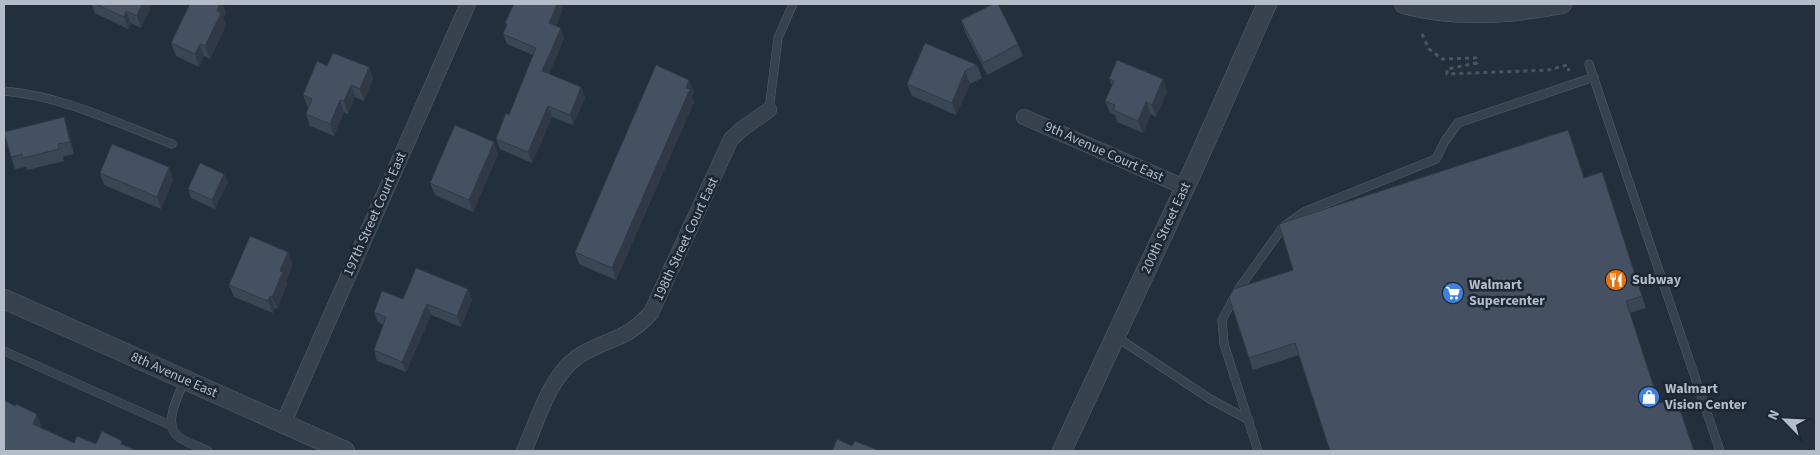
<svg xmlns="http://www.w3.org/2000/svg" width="1820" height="455" viewBox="0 0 1820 455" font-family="'Source Sans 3',sans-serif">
<rect width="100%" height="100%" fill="#242f3e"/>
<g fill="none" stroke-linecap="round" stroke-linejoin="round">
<g stroke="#565f6c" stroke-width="9">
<g id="service">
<path d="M1589 64 1720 451"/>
<path d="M4 91C62 96 118 123 172 144"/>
<path d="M769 110 778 38 793 4"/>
<path d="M1115 336 1210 399 1249 420"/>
<path d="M4 351 172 426"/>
<path d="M185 380C179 394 161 426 180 438 188 443 199 447 208 451"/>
<path d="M1258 451 1224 344 1222 320 1238 290 1283 227 1304 212 1436 159 1445 141 1458 123 1594 77"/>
</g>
</g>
<g stroke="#565f6c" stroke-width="16">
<g id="minor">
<path d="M1024 117 1184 187"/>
<path d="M283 424 468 4"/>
<path d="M524 451C537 422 549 378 576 358 588 349 606 343 621 336 633 331 642 322 651 313L731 139 742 129 769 110"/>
</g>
</g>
<g stroke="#565f6c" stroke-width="20">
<g id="tertiary">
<path d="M1404 4C1455 18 1511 14 1562 4"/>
<path d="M4 299 345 451"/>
<path d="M1062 451 1194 168 1267 4"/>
</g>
</g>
<path stroke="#44595c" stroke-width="3" stroke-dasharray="4 4" stroke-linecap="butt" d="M1422 34 1429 49 1442 59 1476 58 1477 63 1447 69V74L1549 70 1567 65 1569 71"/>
<use href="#service" stroke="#38414e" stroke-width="8"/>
<use href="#minor" stroke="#38414e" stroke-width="15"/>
<use href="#tertiary" stroke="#38414e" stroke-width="19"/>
</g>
<g fill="#3b4654">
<path d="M89 4H152L141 28 131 23 128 29 95 13 92 5Z"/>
<path d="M514 4H562L563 8 556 26 564 38 549 74 581 87 585 97 573 125 552 117 532 163 500 149 496 139 509 115 533 55 507 44 503 34 506 26 505 23Z"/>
<path d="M226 13 223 18 226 25 210 59 204 56 199 67 176 56 171 43Z"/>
<path d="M961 20 1018 44 1023 56 987 75 965 32Z"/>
<path d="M977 65 982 78 970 84 956 115 912 96 907 84Z"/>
<path d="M327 66 369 67 373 79 364 101 355 97 348 114 344 112 334 136 310 126 306 114 308 108 303 95Z"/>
<path d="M1109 79H1163L1167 92 1156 117 1151 114 1143 133 1117 122 1115 115 1110 113 1105 101 1112 86Z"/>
<path d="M694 92 692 96 694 102 616 280 579 264 575 252Z"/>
<path d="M68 129 74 154 63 157 64 161 27 170 26 167 15 169 11 157Z"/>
<path d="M1568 130 1584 178 1602 172 1606 184 1646 308 1630 313 1659 403 1676 398 1681 410 1299 355 1253 370 1249 358 1293 270Z"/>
<path d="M498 154 473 212 435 195 430 183Z"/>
<path d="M169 167 173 180 161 209 104 185 100 173Z"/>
<path d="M224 174 228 182 215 209 191 198 188 189Z"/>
<path d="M293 264 286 280 287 284 277 309 275 308 273 313 234 297 229 285Z"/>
<path d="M468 289 472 300 461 327 431 315 406 372 377 361 374 350 383 325 378 322 374 312 403 299Z"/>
</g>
<g fill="#303945">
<path d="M142 4H152L141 28 137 16Z"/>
<path d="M220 4H223L226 13 223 18 226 25 210 59 205 46 217 11Z"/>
<path d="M557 4H562L563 8 553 33 549 23Z"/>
<path d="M126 11 131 23 128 29 124 17Z"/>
<path d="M561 28 564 38 546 82 542 71Z"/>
<path d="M200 44 204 56 199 67 195 54Z"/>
<path d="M369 67 373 79 364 101 360 89Z"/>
<path d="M965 71 970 84 956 115 952 103Z"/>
<path d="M1163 79 1167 92 1156 117 1152 105Z"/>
<path d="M689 80 694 92 692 96 694 102 616 280 612 268Z"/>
<path d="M351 85 355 97 348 114 344 101Z"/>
<path d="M581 87 585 97 573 125 570 115Z"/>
<path d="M340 100 344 112 334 136 330 124Z"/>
<path d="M1146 102 1151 114 1143 133 1138 121Z"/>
<path d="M548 106 552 117 532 163 528 152Z"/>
<path d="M64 117 68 129 74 154 70 142Z"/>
<path d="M494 142 498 154 473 212 469 200Z"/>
<path d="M169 167 173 180 161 209 157 197Z"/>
<path d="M1602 172 1606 184 1646 308 1642 296Z"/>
<path d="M224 174 228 182 215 209 212 200Z"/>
<path d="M288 252 293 264 286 280 287 284 277 309 272 297 280 271Z"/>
<path d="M468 289 472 300 461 327 457 316Z"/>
<path d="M270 296 275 308 273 313 268 301Z"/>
<path d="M427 304 431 315 406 372 402 362Z"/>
<path d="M37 414 42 426 37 436 33 424Z"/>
</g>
<g fill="#455162" stroke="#303945">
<path d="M96 4H142L137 16 126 11 124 17Z"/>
<path d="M190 4H220L217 11 221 13 205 46 200 44 195 54 171 43Z"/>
<path d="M514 4H557L549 23 561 28 542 71 581 87 570 115 548 106 528 152 496 139 506 113 509 115 536 48 503 34 507 24 505 23Z"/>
<path d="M993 4H998L1018 44 983 63 961 20Z"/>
<path d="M925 43 977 65 965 71 952 103 907 84Z"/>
<path d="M333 53 369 67 360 89 351 85 344 101 340 100 330 124 306 114 312 99 303 95 317 61 327 66Z"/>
<path d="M1117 60 1163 79 1152 105 1146 102 1138 121 1113 110 1115 105 1105 101 1114 81 1109 79Z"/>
<path d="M656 65 689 80 686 88 690 89 612 268 575 252Z"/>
<path d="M64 117 70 142 58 144 59 149 23 158 22 154 11 157 4 132Z"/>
<path d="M455 125 494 142 469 200 430 183Z"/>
<path d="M1568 130 1584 178 1602 172 1642 296 1626 301 1659 403 1676 398 1694 451H1330L1295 343 1249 358 1229 297 1234 289 1293 270 1279 224Z"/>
<path d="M112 144 169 167 157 197 100 173Z"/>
<path d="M200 163 224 174 212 200 188 189Z"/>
<path d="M250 236 288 252 280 271 283 272 272 297 270 296 268 301 229 285Z"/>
<path d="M416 268 468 289 457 316 427 304 402 362 374 350 386 317 374 312 382 291 403 299Z"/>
<path d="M4 400 15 406 16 404 37 414 33 424 74 443 77 436 96 444 102 431 122 441 121 444 138 451H4Z"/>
<path d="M837 439 852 446 855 441 880 451H832Z"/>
</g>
<defs>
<g id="restaurant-disc" transform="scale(1.125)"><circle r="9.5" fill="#e8710a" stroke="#1d2633"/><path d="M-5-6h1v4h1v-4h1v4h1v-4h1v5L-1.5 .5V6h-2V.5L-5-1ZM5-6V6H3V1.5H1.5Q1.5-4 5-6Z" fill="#fff"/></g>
<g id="supermarket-disc" transform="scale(1.125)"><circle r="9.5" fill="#3f7fe0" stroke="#1d2633"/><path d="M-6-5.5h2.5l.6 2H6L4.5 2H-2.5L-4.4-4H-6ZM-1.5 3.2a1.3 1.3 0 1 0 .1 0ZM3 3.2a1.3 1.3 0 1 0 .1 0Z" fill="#fff"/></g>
<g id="shop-disc" transform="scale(1.125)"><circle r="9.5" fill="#3f7fe0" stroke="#1d2633"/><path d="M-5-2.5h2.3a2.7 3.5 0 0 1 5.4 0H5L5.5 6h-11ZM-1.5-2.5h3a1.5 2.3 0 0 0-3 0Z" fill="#fff"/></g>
</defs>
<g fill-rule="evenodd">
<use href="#restaurant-disc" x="1616" y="280"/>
<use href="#supermarket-disc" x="1453" y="293"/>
<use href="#shop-disc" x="1649" y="397"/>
</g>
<g text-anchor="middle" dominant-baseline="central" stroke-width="5" stroke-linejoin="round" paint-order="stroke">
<g font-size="14" fill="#b4bcc9" stroke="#1d2633">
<text transform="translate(1104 152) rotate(24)">9th Avenue Court East</text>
<text transform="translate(375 214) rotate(-66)">197th Street Court East</text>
<text transform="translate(1166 228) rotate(-65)">200th Street East</text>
<text transform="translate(686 239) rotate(-65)">198th Street Court East</text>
<text transform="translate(174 375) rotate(24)">8th Avenue East</text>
</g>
<g font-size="14" font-weight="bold" fill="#b4bcc9" stroke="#1d2633" text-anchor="start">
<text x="1632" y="280">Subway</text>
<text x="1469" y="285">Walmart<tspan x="1469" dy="16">Supercenter</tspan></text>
<text x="1665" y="389">Walmart<tspan x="1665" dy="16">Vision Center</tspan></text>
</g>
</g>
<rect width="1820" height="455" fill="none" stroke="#b4bcc9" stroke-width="10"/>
<g transform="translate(1785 420) rotate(294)" stroke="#1d2633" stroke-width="4" paint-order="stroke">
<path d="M0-4L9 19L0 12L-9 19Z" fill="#b4bcc9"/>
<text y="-8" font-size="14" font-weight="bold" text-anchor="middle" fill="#b4bcc9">N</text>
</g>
</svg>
